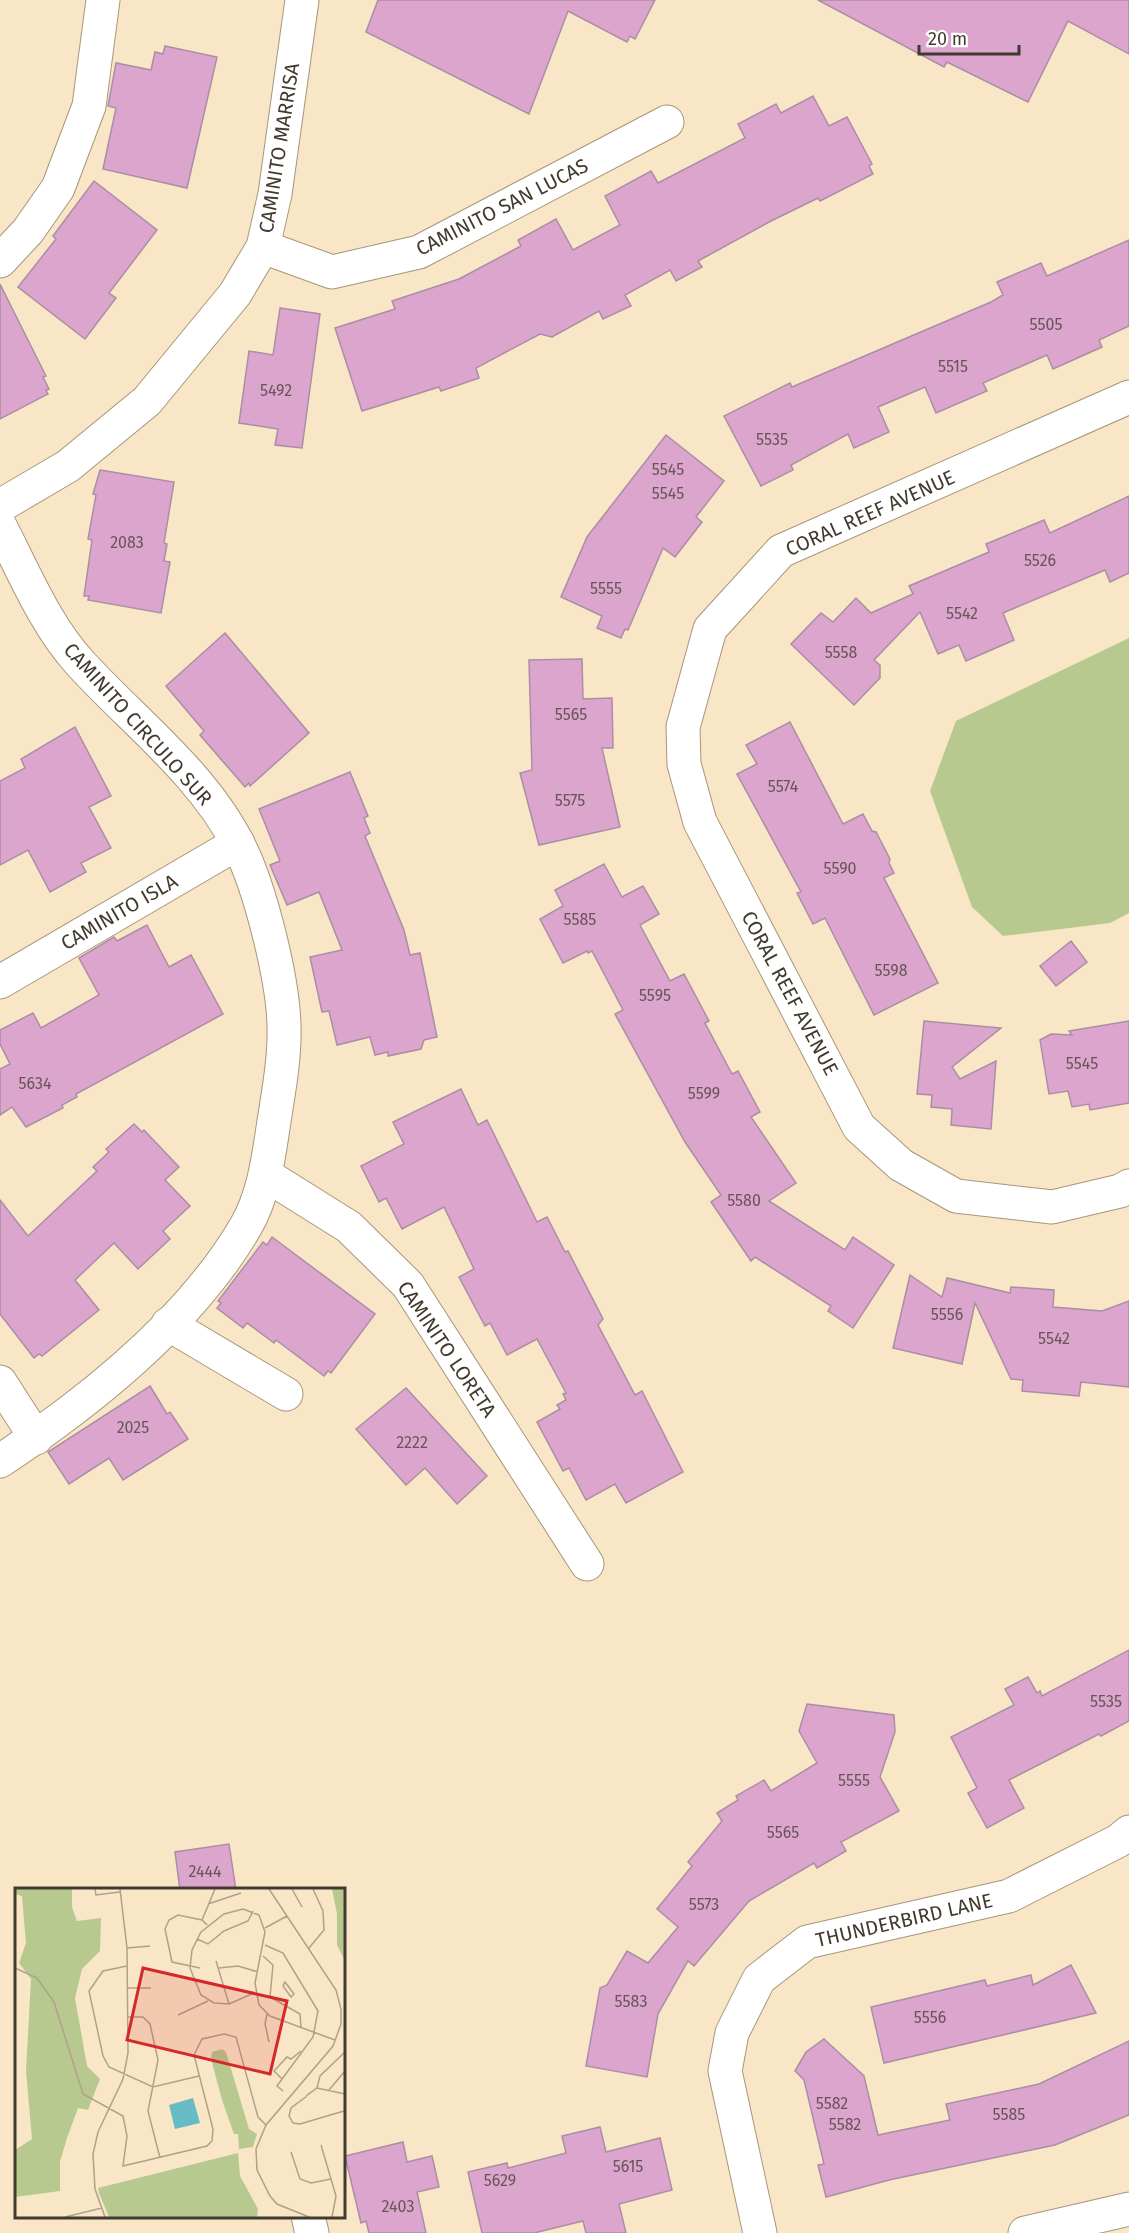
<svg xmlns="http://www.w3.org/2000/svg" width="1129" height="2233" viewBox="0 0 1129 2233" font-family="'Fira Sans',sans-serif">
<rect width="100%" height="100%" fill="#f8e6c7"/>
<path fill="#b7c98f" d="M1129 638V913L1110 923 1003 936 972 907 930 791 956 721Z"/>
<g fill="#dba5ce" stroke="#ab8ea4" stroke-width="1.5">
<path d="M378 0H655L635 39 630 36 627 42 568 11 529 114 366 32Z"/>
<path d="M818 0H1129V54L1068 21 1028 102 947 62 944 67Z"/>
<path d="M165 46 217 57 187 188 103 169 116 108 108 106 116 63 151 70 155 52 163 54Z"/>
<path d="M813 96 829 126 847 117 872 164 869 166 873 174 820 201 818 198 771 221 698 261 702 267 676 281 670 270 625 295 631 306 603 319 599 311 552 337 540 334 476 368 479 378 441 391 439 387 362 411 335 328 395 309 392 301 459 279 521 246 518 240 556 219 573 250 620 225 605 196 651 171 658 183 745 138 738 124 776 104 781 113Z"/>
<path d="M94 181 157 230 109 293 116 298 85 339 18 287 56 239 53 236Z"/>
<path d="M1129 240V326L1099 340 1102 347 1053 369 1047 355 983 383 987 391 936 413 925 387 878 407 889 432 854 448 848 434 791 465 793 470 761 486 724 416 790 383 792 387 991 302 1003 295 997 282 1041 263 1047 276Z"/>
<path d="M0 284 46 376 43 377 49 389 46 390 48 394 0 419Z"/>
<path d="M280 308 320 314 302 448 275 445 278 429 239 423 249 351 273 355Z"/>
<path d="M666 435 724 481 696 517 702 522 675 557 663 548 628 630 625 629 621 638 597 628 602 616 561 597 587 537Z"/>
<path d="M100 470 174 482 164 543 167 544 164 561 170 562 161 613 88 600 89 596H84L92 540 88 539 96 495 93 494Z"/>
<path d="M1129 496V573L1110 582 1105 570 1003 613 1014 640 966 661 959 645 938 654 920 612 874 660 880 665V678L854 705 791 644 821 613 833 622 856 598 871 613 913 594 909 586 989 552 986 544 1044 520 1050 533Z"/>
<path d="M225 633 309 733 250 786 249 783 245 787 200 735 204 731 166 686Z"/>
<path d="M582 659 583 699 612 698 613 748H602L620 827 539 845 520 773 532 770 529 660Z"/>
<path d="M790 722 843 824 863 814 872 831 876 832 890 859 889 863 894 873 884 878 938 983 874 1015 825 918 813 924 797 893 801 892 737 774 757 764 746 745Z"/>
<path d="M75 727 111 796 89 807 111 848 81 863 86 872 50 892 28 850 0 865V781L25 768 21 759Z"/>
<path d="M350 772 368 816 364 818 370 833 365 836 404 930 410 955 420 953 437 1037 424 1040 421 1049 388 1056V1052L375 1055 370 1037 337 1045 329 1011 322 1012 310 957 342 950 319 892 287 905 270 865 280 861 259 809Z"/>
<path d="M604 864 622 897 643 886 659 914 640 925 670 981 684 974 709 1021 705 1023 732 1074 738 1071 760 1112 751 1117 796 1183 769 1201 845 1250 853 1237 894 1265 853 1328 828 1311 831 1306 755 1257 751 1261 711 1202 721 1195 685 1142 615 1014 623 1010 592 951 588 953 587 951 563 963 540 919 563 906 555 890Z"/>
<path d="M147 925 169 967 191 955 223 1014 76 1094 77 1097 62 1105 63 1108 26 1127 12 1107 0 1115V1069L10 1064 0 1044V1030L33 1013 41 1028 99 995 79 958 114 937 117 941Z"/>
<path d="M1071 941 1087 962 1056 986 1040 966Z"/>
<path d="M924 1021 1001 1028 952 1067 960 1079 996 1061 991 1129 951 1125 952 1109 931 1107 932 1095 917 1094Z"/>
<path d="M1129 1021V1103L1090 1110 1089 1104 1072 1107 1068 1091 1049 1094 1040 1040 1051 1034 1072 1035 1069 1031Z"/>
<path d="M461 1089 478 1125 487 1120 537 1222 547 1217 565 1252 568 1251 603 1319 598 1325 635 1395 642 1391 683 1472 626 1503 615 1484 586 1500 569 1468 563 1471 537 1422 560 1409 557 1405 566 1400 563 1394 566 1393 537 1339 507 1355 490 1323 485 1326 459 1277 474 1269 444 1207 402 1229 386 1198 379 1202 361 1166 404 1144 393 1122Z"/>
<path d="M134 1124 142 1132 144 1130 179 1167 165 1180 190 1206 163 1231 170 1239 138 1269 114 1243 75 1280 99 1310 42 1356 39 1354 34 1358 0 1314V1200L28 1236 97 1171 93 1167 109 1152 106 1149Z"/>
<path d="M272 1237 375 1314 331 1373 328 1371 324 1376 276 1340 274 1343 247 1323 243 1328 217 1308 221 1303 218 1301 263 1242 267 1245Z"/>
<path d="M910 1275 942 1297 947 1278 1010 1293 1011 1287 1054 1290 1053 1307 1102 1311 1129 1301V1387L1081 1382 1079 1396 1022 1391 1023 1380 1011 1379 975 1303 962 1364 893 1348Z"/>
<path d="M150 1386 167 1414 170 1412 188 1439 123 1480 109 1458 69 1484 48 1452Z"/>
<path d="M406 1388 487 1476 457 1504 425 1468 406 1485 356 1429Z"/>
<path d="M1129 1650V1721L1101 1736 1099 1734 1009 1780 1024 1808 987 1828 968 1793 977 1788 951 1737 1014 1705 1005 1689 1028 1677 1037 1693 1040 1691 1042 1696Z"/>
<path d="M807 1704 894 1715 895 1732 880 1777 899 1811 841 1842 846 1851 817 1868 814 1863 749 1901 694 1966 688 1961 658 2014 647 2077 586 2066 600 1988 607 1985 627 1951 648 1963 678 1927 657 1909 692 1866 688 1862 722 1821 717 1813 738 1800 736 1796 764 1780 771 1791 817 1763 799 1731Z"/>
<path d="M229 1844 236 1890H180L175 1852Z"/>
<path d="M1071 1965 1096 2013 884 2063 871 2007 985 1980 987 1986 1031 1975 1033 1985Z"/>
<path d="M824 2039 864 2076 878 2135 950 2120 946 2104 1039 2084 1129 2041V2115L1055 2145 889 2180 826 2197 818 2165 824 2164 804 2080 795 2071 806 2052Z"/>
<path d="M600 2127 606 2152 660 2138 672 2190 619 2204 626 2233H586L583 2221 534 2233H482L468 2172 507 2163 508 2168 566 2153 562 2136Z"/>
<path d="M403 2142 407 2162 432 2156 439 2187 417 2192 426 2233H369L366 2221 361 2223 345 2156Z"/>
</g>
<g fill="none" stroke-linecap="round" stroke-linejoin="round">
<g stroke="#a79679" stroke-width="35">
<g id="minor">
<path d="M263 247 332 272 419 252 667 122"/>
<path d="M0 261 28 231 58 188 89 106 103 0"/>
<path d="M1129 397 781 551 710 629 683 727 684 764 700 822 859 1127 901 1165 956 1196 1052 1207 1120 1191 1129 1186"/>
<path d="M0 506 68 466 147 401 235 294 263 247 275 194 302 0"/>
<path d="M0 526C24 572 45 625 81 664 133 721 202 773 238 844 260 886 283 979 284 1026 285 1060 278 1094 273 1128 268 1161 263 1197 246 1226 190 1322 91 1401 0 1461"/>
<path d="M0 982 238 843"/>
<path d="M266 1175 349 1227 408 1285 587 1564"/>
<path d="M168 1324 286 1394"/>
<path d="M0 1382 36 1438"/>
<path d="M308 2216 312 2233"/>
<path d="M760 2233 725 2071 732 2033 759 1979 807 1942 1009 1896 1118 1841 1129 1832"/>
</g>
</g>
<g stroke="#a79679" stroke-width="35">
<path id="tertiary" d="M1025 2233 1129 2209"/>
</g>
<use href="#minor" stroke="#fff" stroke-width="33"/>
<use href="#tertiary" stroke="#fff" stroke-width="33"/>
</g>
<g text-anchor="middle" dominant-baseline="central" stroke-width="4.5" stroke-linejoin="round" paint-order="stroke">
<g font-size="16" fill="#685556">
<text x="1046" y="324">5505</text>
<text x="953" y="366">5515</text>
<text x="276" y="390">5492</text>
<text x="772" y="439">5535</text>
<text x="668" y="469">5545</text>
<text x="668" y="493">5545</text>
<text x="127" y="542">2083</text>
<text x="1040" y="560">5526</text>
<text x="606" y="588">5555</text>
<text x="962" y="613">5542</text>
<text x="841" y="652">5558</text>
<text x="571" y="714">5565</text>
<text x="783" y="786">5574</text>
<text x="570" y="800">5575</text>
<text x="840" y="868">5590</text>
<text x="580" y="919">5585</text>
<text x="891" y="970">5598</text>
<text x="655" y="995">5595</text>
<text x="1082" y="1063">5545</text>
<text x="35" y="1083">5634</text>
<text x="704" y="1093">5599</text>
<text x="744" y="1200">5580</text>
<text x="947" y="1314">5556</text>
<text x="1054" y="1338">5542</text>
<text x="133" y="1427">2025</text>
<text x="412" y="1442">2222</text>
<text x="1106" y="1701">5535</text>
<text x="854" y="1780">5555</text>
<text x="783" y="1832">5565</text>
<text x="205" y="1871">2444</text>
<text x="704" y="1904">5573</text>
<text x="631" y="2001">5583</text>
<text x="930" y="2017">5556</text>
<text x="832" y="2103">5582</text>
<text x="1009" y="2114">5585</text>
<text x="845" y="2124">5582</text>
<text x="628" y="2166">5615</text>
<text x="500" y="2180">5629</text>
<text x="398" y="2206">2403</text>
</g>
<g font-size="20" fill="#413a2e" stroke="#fff">
<text transform="translate(279 148) rotate(-81)">CAMINITO MARRISA</text>
<text transform="translate(502 207) rotate(-27)">CAMINITO SAN LUCAS</text>
<text transform="translate(870 513) rotate(-24)">CORAL REEF AVENUE</text>
<text transform="translate(138 724) rotate(48)">CAMINITO CIRCULO SUR</text>
<text transform="translate(119 912) rotate(-30)">CAMINITO ISLA</text>
<text transform="translate(790 993) rotate(62)">CORAL REEF AVENUE</text>
<text transform="translate(447 1349) rotate(56)">CAMINITO LORETA</text>
<text transform="translate(904 1920) rotate(-13)">THUNDERBIRD LANE</text>
</g>
</g>
<g transform="translate(15 1888)">
<rect width="330" height="330" fill="#f8e6c7"/>
<path d="M0 1H57V19L62 33 86 30 85 63 67 81 60 110 72 178 85 191 73 222 63 220 52 250 45 274V303L0 309V262L17 251 11 183 16 91 4 75 11 55 7 8 0 6ZM317 1H330V73L322 57V26ZM207 161 211 164 234 241 242 246 238 259 224 261 223 246H219L207 212 196 171 197 164ZM223 265 225 288 243 321 242 329H94L84 305 83 300Z" fill="#b7c98f"/>
<path d="M178 210 185 235 160 241 154 217Z" fill="#67bbc5"/>
<path fill="none" stroke="#afa18a" stroke-width="1.5" d="M80 1 81 7 105 4M254 1 321 102 326 121V136L318 158 251 237 241 261 242 282 255 308 262 316 294 329M277 1 287 19M193 16 226 5M187 32 200 1M250 40 272 28M182 51 193 56 209 43 233 33 238 23M250 57 268 65 303 123 298 149 262 198 268 203M112 60 135 58M294 60 309 42 308 23 298 1M248 68 258 77 255 109 285 126 286 140M201 73 214 116M112 78 88 83 74 103 88 168 94 179 138 199 184 188M0 80 22 90 39 114 68 206 108 228 112 248 108 278 192 258 197 253 198 241 179 167 187 151 209 146 221 149 243 229 251 237M185 80 157 74 150 41 154 32 163 27 187 32 192 37M204 80 223 78 243 84M270 94 279 106 276 109 268 98ZM113 100H136M239 105 214 116 199 115 186 107 175 80 177 62 186 44 209 26 228 21 244 27 250 44 240 95 244 117 255 128 320 152M252 126 250 136 254 154M163 127 193 113M113 129H128L135 136 143 172 133 223 145 270M267 191 259 183 272 169 276 171 286 163M302 200 305 188 330 164M314 202 330 183M296 204 291 208 302 200 330 206M292 208 276 220 274 228 278 235 285 236 329 223M306 257 321 308 317 329M276 264 285 291 296 295 316 291M50 329 87 320M90 329 80 301 78 266 83 244 108 191 113 165 112 60 105 1"/>
<path fill="#d62828" fill-opacity="0.15" stroke="#d62828" stroke-width="3" d="M128 80 272 113 255 186 112 152Z"/>
<rect width="330" height="330" fill="none" stroke="#413a2e" stroke-width="3"/>
</g>
<path d="M919 45v9h100v-9" fill="none" stroke="#413a2e" stroke-width="3"/>
<text x="928" y="45" font-size="18" fill="#413a2e" stroke="#ffffff" stroke-width="4.5" paint-order="stroke">20 m</text>
</svg>
